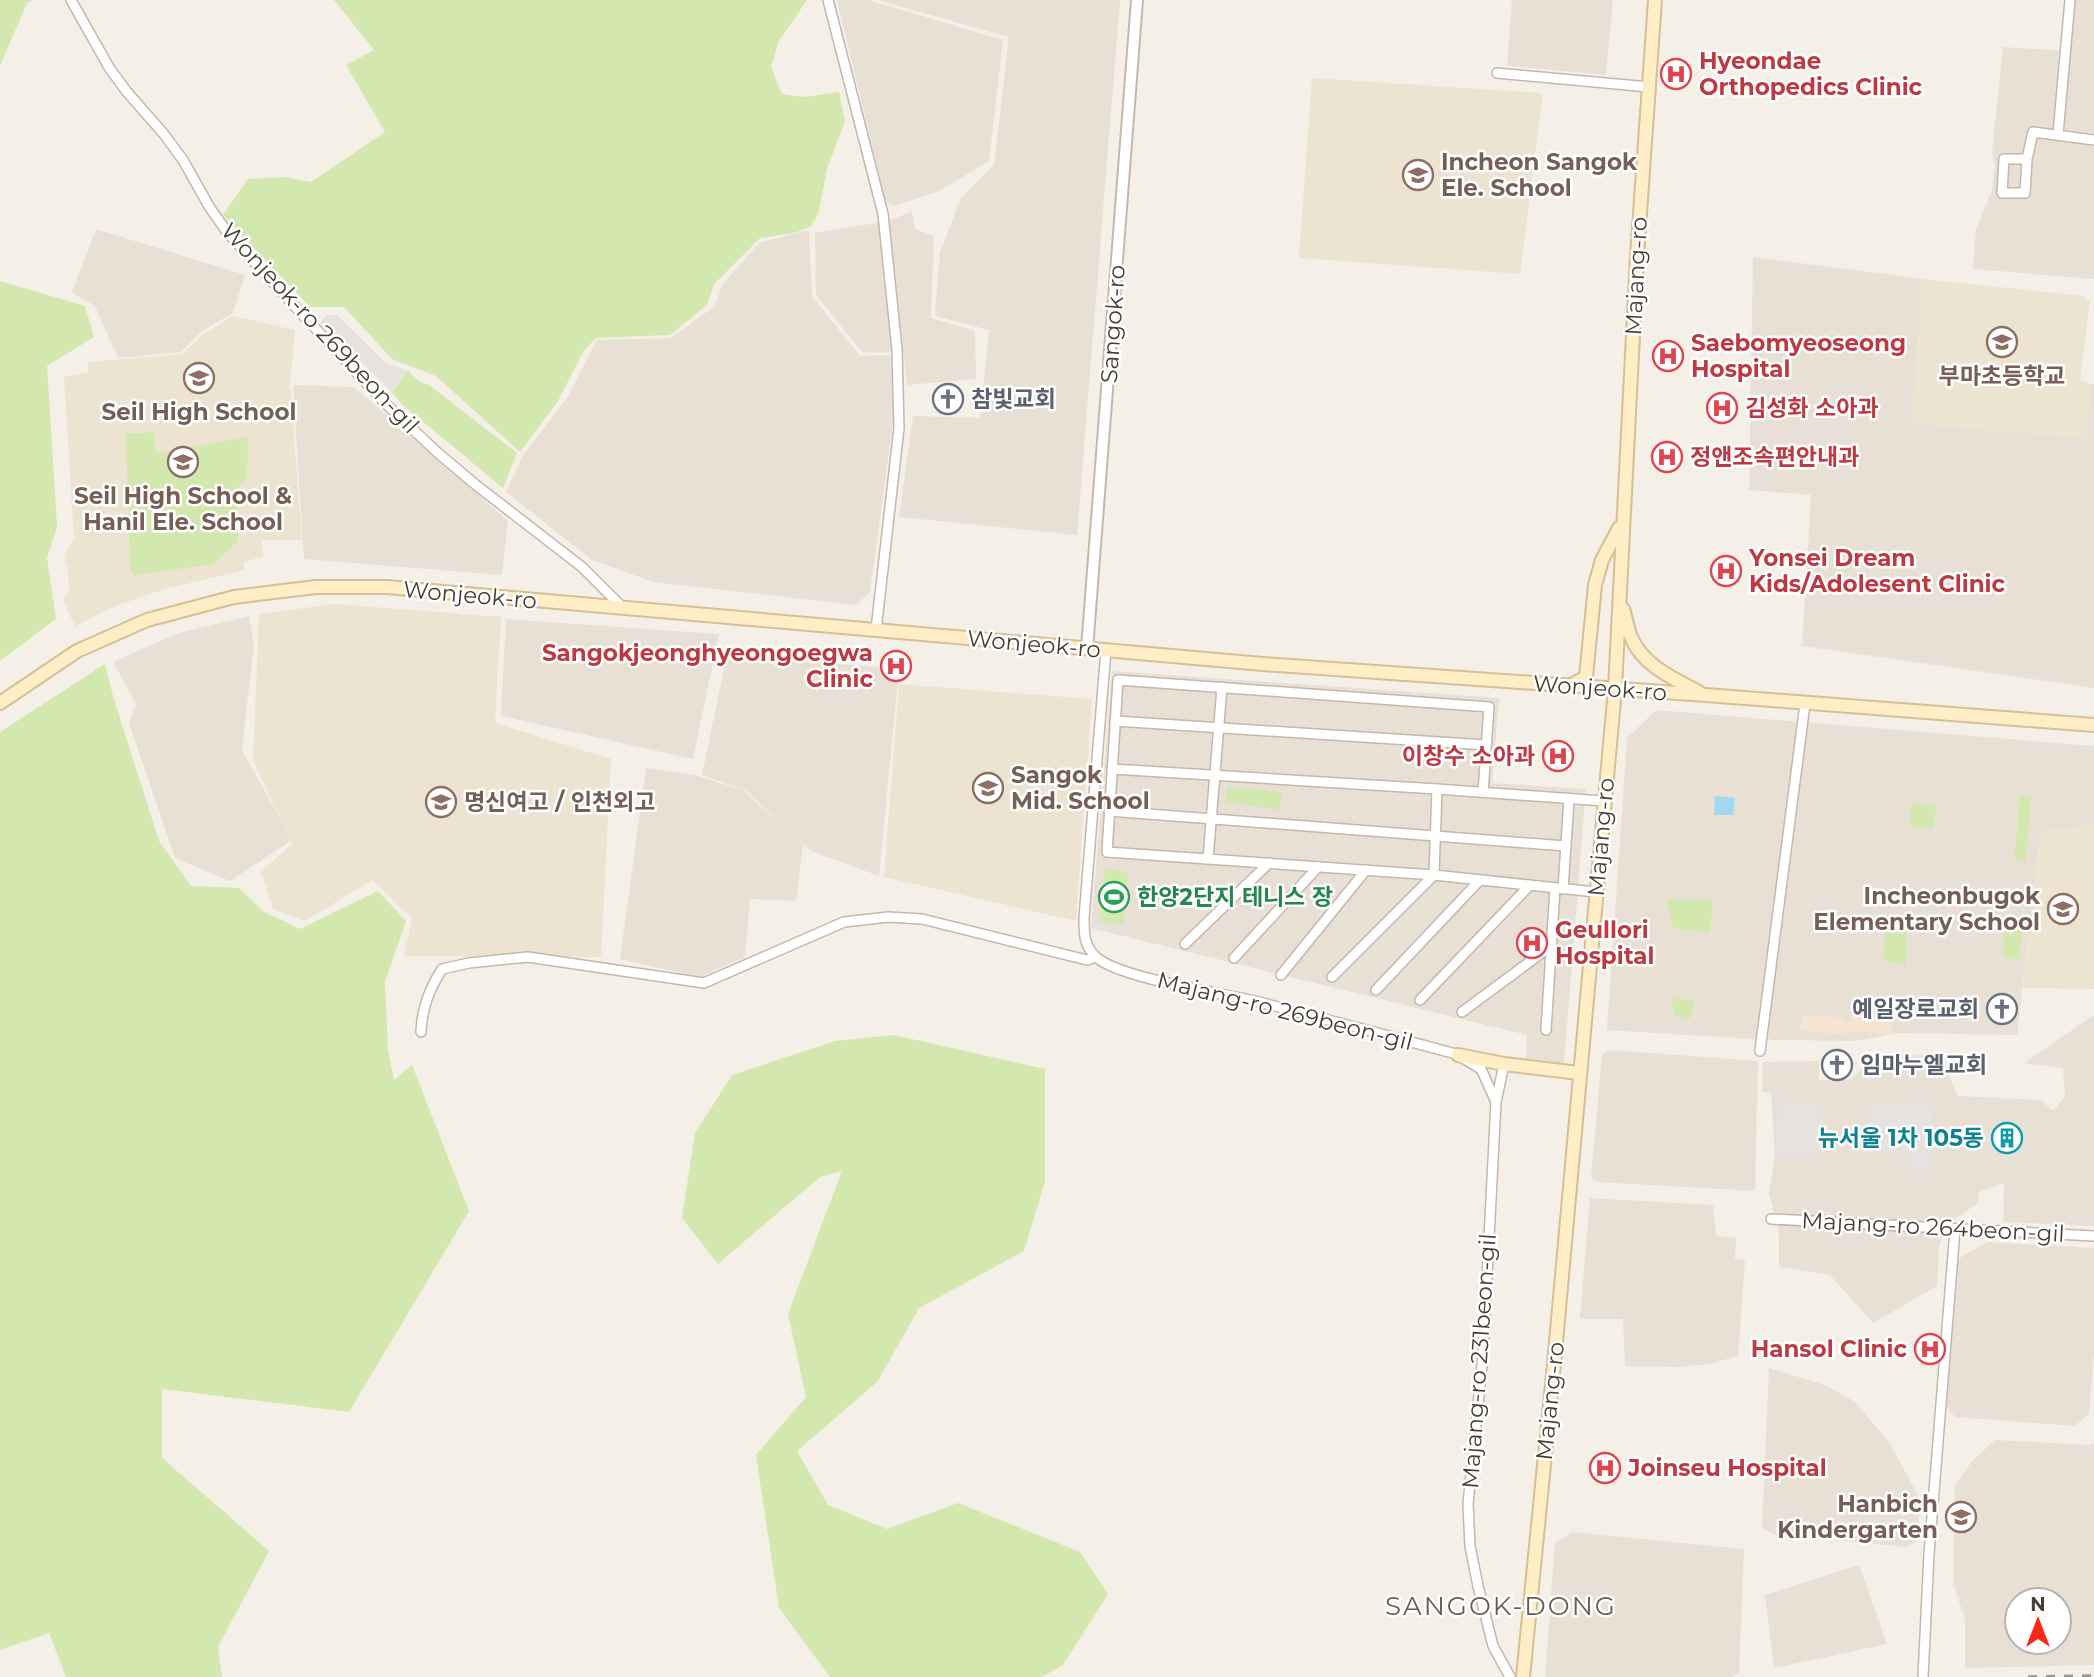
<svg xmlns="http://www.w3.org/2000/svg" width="2094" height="1677" viewBox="0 0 2094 1677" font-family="Montserrat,'Noto Sans KR',sans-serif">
<rect width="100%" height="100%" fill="#f4efe7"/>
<g fill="#e8e0d5" fill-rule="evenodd">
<path d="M837 0H868L1003 40 989 161 939 191 895 206 886 203Z"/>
<path d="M878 0H1120L1077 535 899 517 913 416 980 418 989 330 935 316 940 252 961 198 994 165 1009 37Z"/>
<path d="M1512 0H1613L1606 75 1507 66Z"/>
<path d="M2069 0H2094V279L1973 269 1976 229 1992 190 1995 165 1992 151 2003 47 2065 51Z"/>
<path d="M912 211 915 229 934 236 931 318 975 331 976 379 907 385 904 353 862 352 816 295 815 233 889 221Z"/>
<path d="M96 229 245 275 233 313 202 331 181 352 118 358 95 306 72 292Z"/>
<path d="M809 230 812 296 860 356 890 355 895 406 870 592 856 605 653 582 592 560 506 492 523 455 567 398 597 340 671 338 715 306 722 285 759 243Z"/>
<path d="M1753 257 1923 279 1912 423 2085 438 2092 384H2094V688L1802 646 1811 495 1749 490Z"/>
<path d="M293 385 354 387 508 521 502 575 304 559Z"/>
<path d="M249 616 254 644 242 750 292 840 230 881 175 858 129 723 136 704 113 662 179 633Z"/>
<path d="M506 619 719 634 693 759 501 716Z"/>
<path d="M727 655 899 669 879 876 811 851 745 790 702 775Z"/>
<path d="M1112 671 1499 698 1492 783 1586 789 1564 1063 1526 1058 1527 1035 1091 928Z"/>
<path d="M1656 710 2094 746V825L2058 830H2041L2017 1035 1898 1033 1856 1041 1769 1040 1607 1030 1627 738Z"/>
<path d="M646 768 694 775 743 790 803 844 796 901 750 899 745 957 700 977 620 959Z"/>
<path d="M2094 1015V1226L2003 1222 2004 1183 1979 1192 1978 1203 1945 1226 1939 1248 1937 1286 1873 1323 1830 1275 1779 1267V1233L1769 1193 1775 1156 1771 1093 1762 1092 1763 1062 1819 1061V1080H1850L1869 1064 1888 1060V1056L1939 1055 1958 1096 2041 1100 2053 1111 2065 1096 2063 1068 2024 1063Z"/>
<path d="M1611 1050 1758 1061 1755 1191 1598 1182 1591 1178 1602 1054Z"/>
<path d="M1590 1198 1713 1205 1716 1236 1736 1238 1735 1259 1745 1260 1738 1356 1709 1364 1680 1367 1625 1366 1623 1319H1580Z"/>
<path d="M1987 1242 2094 1248V1352L2089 1414 2075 1426 1955 1417 1946 1406 1958 1259Z"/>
<path d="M1769 1368 1825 1385 1855 1402 1889 1442 1921 1501 1916 1542 1906 1547 1774 1535 1762 1527Z"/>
<path d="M1995 1440 2092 1445 2094 1443V1665L1965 1668V1619L1953 1583 1955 1486 1972 1461ZM2059 1600V1642H2017V1600Z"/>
<path d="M1572 1532 1744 1549 1739 1673 1733 1677H1545L1555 1543Z"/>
<path d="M1859 1565 1887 1644 1774 1668 1765 1595Z"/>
</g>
<path fill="#f6e4d2" d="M1851 1012 1891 1019 1892 1034 1846 1031 1845 1035 1800 1030 1802 1015 1845 1018 1847 1022H1851Z"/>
<g fill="#ede3d1">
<path d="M1312 78 1543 93 1520 274 1299 258Z"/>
<path d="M1923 279 2084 296 2090 302 2080 381 2092 384 2085 438 1912 423Z"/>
<path d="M233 316 295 330 290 384 302 540H262L263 556 244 562V570L165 589 112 607 75 626 64 603 65 595 69 592 68 570 64 556 74 539 64 377 89 372 88 362 182 354 204 334Z"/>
<path d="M335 604 501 617 495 723 611 759 601 957 404 956 412 918 372 880 305 921 273 909 261 872 292 844 253 760 259 614Z"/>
<path d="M899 684 1092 699 1076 921 884 877Z"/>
<path d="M2094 825V989L2023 988 2041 830H2058Z"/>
</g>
<g fill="#d3e8af">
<path d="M0 0H33L27 3 0 66Z"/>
<path d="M334 0H807L779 41 771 67 782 94 804 97 839 92 845 121 827 169 818 215 810 227 794 233 760 238 714 284 707 305 670 335 596 338 584 350 558 401 520 452 436 376 392 359 344 307H310L223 215 248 179 285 177 311 182 385 132 346 65 374 50Z"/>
<path d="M0 281 85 306 94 337 47 366 57 527 47 558 56 619 0 661Z"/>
<path d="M408 370 418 381 429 385 517 453 503 488 403 405 392 392Z"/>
<path d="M153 432 156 453 248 437 247 478 237 488 238 541 213 564 135 575 130 571 126 434Z"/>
<path d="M105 664 113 696 159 841 191 886 239 888 264 912 300 929 378 891 406 921 385 982 388 1050 394 1080 412 1065 469 1211 349 1412 162 1389V1458L269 1551 218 1647 222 1677H66L49 1633 0 1650V732Z"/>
<path d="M1226 787 1282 792 1279 810 1226 802Z"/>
<path d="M2020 795 2031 797 2026 861 2014 860Z"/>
<path d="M1911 802 1936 806 1934 829 1910 827Z"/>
<path d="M1105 869 1128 872 1123 924 1100 922Z"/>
<path d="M1666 899H1713L1710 933 1673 928Z"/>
<path d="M1886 913 1907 918 1906 966 1883 960Z"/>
<path d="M2004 917 2024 920 2019 960 2003 957Z"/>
<path d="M1671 998 1694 1001 1691 1019 1675 1015Z"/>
<path d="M894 1035 1045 1069V1181L1024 1251 919 1308 878 1381 797 1451 828 1505 887 1529 958 1503 1080 1552 1108 1594 1063 1665 1042 1677H830L779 1608 756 1455 806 1397 788 1314 842 1171 820 1177 718 1264 682 1218 695 1133 732 1075 835 1041Z"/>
</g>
<g fill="#e5e2df">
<path d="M327 315H337L387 364 401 368 406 372 391 391 320 322Z"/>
<path d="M1779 1101 1822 1105 1820 1156H1775Z"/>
<path d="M1934 1102 1930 1142 1931 1172H1911L1909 1154 1866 1153 1871 1103Z"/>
</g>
<path fill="#a2d7f1" d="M1715 796 1735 798 1733 815H1714Z"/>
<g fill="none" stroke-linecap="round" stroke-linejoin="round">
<g stroke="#c2b9ac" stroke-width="12">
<g id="minor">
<path d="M71 0 110 69 127 92 163 133 183 160 210 208 227 232 288 299 387 405 438 453 476 485 582 567 623 608"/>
<path d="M828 0 883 214 897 349 899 428 876 630"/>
<path d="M1497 73 1649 87"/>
<path d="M2058 134 2070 0"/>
<path d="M2027 159H2004L2002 193H2025L2027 159 2033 132 2094 140"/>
<path d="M1106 650 1084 918C1084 934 1084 946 1096 957 1119 978 1221 993 1255 1001 1322 1018 1389 1036 1456 1054L1481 1069 1496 1102 1483 1355 1468 1504 1470 1546 1478 1586 1493 1646 1510 1677"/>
<path d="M1115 721 1486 745"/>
<path d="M1112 769 1437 789"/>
<path d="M1109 811 1566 846"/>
<path d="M1208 859 1222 687"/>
<path d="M1434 875 1107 852 1118 680 1489 707 1483 792"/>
<path d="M1563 889 1569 799"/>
<path d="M1596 892 1434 875 1437 789 1604 801"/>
<path d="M1185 944 1269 863"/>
<path d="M1234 958 1318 867"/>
<path d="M1281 975 1366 870"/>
<path d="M1332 977 1434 875"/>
<path d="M1376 990 1480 880"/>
<path d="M1420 1000 1530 885"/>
<path d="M1462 1012 1551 946"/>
<path d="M1546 1030 1555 888"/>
<path d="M421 1032C422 1008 429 990 442 969L469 963 528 957 704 983 844 922 888 917 922 919 1087 960 1096 957"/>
<path d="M1760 1051 1805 704"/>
<path d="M1496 1102 1504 1064"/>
<path d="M1771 1219 2094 1236"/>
<path d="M1923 1677 1929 1554 1955 1229"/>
</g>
</g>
<g stroke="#c2b9ac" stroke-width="14">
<path id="tertiary" d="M1087 649 1137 0"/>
</g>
<g stroke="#d4bf96" stroke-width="16">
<g id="secondary">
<path d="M1623 609C1626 618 1627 628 1631 637 1642 665 1674 679 1699 692"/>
<path d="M1570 686 1586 677 1595 585 1602 560 1619 528"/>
<path d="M0 703 77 651 147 620 234 597 316 587H387L1263 664 1706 695 2094 725"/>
<path d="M1458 1055 1504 1064 1579 1073"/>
<path d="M1523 1677 1554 1364 1615 689 1637 256 1655 0"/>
</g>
</g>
<use href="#minor" stroke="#fff" stroke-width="9"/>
<use href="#tertiary" stroke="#fff" stroke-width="10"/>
<use href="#secondary" stroke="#ffedc6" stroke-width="12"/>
<path stroke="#969696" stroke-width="3.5" stroke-dasharray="9 9" stroke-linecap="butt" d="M2028 1677 2094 1676"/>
</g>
<defs>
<g id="hospital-ring" transform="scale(1.575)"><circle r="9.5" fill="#fff" stroke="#e0444e" stroke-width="1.5"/><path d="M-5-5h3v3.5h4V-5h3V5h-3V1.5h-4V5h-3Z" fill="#e0444e"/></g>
<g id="school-ring" transform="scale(1.575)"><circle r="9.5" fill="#fff" stroke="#8d6e63" stroke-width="1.5"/><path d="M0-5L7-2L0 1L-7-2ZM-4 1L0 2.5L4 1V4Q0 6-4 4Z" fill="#8d6e63"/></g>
<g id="church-ring" transform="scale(1.575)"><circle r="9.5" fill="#fff" stroke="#6b7280" stroke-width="1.5"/><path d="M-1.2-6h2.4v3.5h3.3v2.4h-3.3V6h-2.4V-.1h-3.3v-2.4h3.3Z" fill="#6b7280"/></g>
<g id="stadium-ring" transform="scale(1.575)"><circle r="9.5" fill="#fff" stroke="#2e9e5b" stroke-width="1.5"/><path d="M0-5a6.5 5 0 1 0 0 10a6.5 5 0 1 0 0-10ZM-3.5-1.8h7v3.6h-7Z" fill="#2e9e5b"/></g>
<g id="building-ring" transform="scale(1.575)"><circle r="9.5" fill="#fff" stroke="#0f9aa8" stroke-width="1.5"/><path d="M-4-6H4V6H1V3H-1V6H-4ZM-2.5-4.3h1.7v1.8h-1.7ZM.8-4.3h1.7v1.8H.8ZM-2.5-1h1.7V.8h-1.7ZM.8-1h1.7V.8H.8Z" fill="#0f9aa8"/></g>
</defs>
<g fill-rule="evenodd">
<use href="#hospital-ring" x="1676" y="74"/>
<use href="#school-ring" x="1418" y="175"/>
<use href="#school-ring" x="2002" y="342"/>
<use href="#hospital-ring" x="1668" y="356"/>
<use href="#school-ring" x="199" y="378"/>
<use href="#church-ring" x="948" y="399"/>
<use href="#hospital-ring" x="1722" y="408"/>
<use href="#hospital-ring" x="1667" y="457"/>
<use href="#school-ring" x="183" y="462"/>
<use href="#hospital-ring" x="1726" y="571"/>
<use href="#hospital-ring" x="896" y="666"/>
<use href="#hospital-ring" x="1558" y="756"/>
<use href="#school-ring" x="988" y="788"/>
<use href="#school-ring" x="441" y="802"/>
<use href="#stadium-ring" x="1114" y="897"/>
<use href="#school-ring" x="2063" y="909"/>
<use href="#hospital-ring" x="1532" y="943"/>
<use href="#church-ring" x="2002" y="1009"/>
<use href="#church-ring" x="1837" y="1065"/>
<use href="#building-ring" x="2007" y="1138"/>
<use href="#hospital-ring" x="1930" y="1349"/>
<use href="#hospital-ring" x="1605" y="1468"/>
<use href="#school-ring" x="1961" y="1517"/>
</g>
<g text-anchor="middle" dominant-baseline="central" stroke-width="5" stroke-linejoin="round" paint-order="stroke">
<g font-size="23" font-weight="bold" fill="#be3a42" stroke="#fff" text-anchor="start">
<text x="1699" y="61">Hyeondae<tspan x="1699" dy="26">Orthopedics Clinic</tspan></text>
<text x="1691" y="343">Saebomyeoseong<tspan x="1691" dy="26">Hospital</tspan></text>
<text x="1745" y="408">김성화 소아과</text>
<text x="1690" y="457">정앤조속편안내과</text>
<text x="1749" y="558">Yonsei Dream<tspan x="1749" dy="26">Kids/Adolesent Clinic</tspan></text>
<text x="873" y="653" text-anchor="end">Sangokjeonghyeongoegwa<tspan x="873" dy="26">Clinic</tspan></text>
<text x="1535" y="756" text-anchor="end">이창수 소아과</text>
<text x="1555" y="930">Geullori<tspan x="1555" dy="26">Hospital</tspan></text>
<text x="1907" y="1349" text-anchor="end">Hansol Clinic</text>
<text x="1628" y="1468">Joinseu Hospital</text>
</g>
<g font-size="23" font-weight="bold" fill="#785e54" stroke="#fff" text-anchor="start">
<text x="1441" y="162">Incheon Sangok<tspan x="1441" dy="26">Ele. School</tspan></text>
<text x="2002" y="376" text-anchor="middle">부마초등학교</text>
<text x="199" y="412" text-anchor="middle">Seil High School</text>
<text x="183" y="496" text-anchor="middle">Seil High School &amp;<tspan x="183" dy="26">Hanil Ele. School</tspan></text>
<text x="1011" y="775">Sangok<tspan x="1011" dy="26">Mid. School</tspan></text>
<text x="464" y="802">명신여고 / 인천외고</text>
<text x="2040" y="896" text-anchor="end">Incheonbugok<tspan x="2040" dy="26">Elementary School</tspan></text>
<text x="1938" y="1504" text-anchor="end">Hanbich<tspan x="1938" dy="26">Kindergarten</tspan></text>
</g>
<g font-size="23" fill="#473f36" stroke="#fff">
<text transform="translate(1636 276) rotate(-87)">Majang-ro</text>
<text transform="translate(1113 324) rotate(-86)">Sangok-ro</text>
<text transform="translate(320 328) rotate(47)">Wonjeok-ro 269beon-gil</text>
<text transform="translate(470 595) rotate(5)">Wonjeok-ro</text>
<text transform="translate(1034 644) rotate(5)">Wonjeok-ro</text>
<text transform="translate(1600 688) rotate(4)">Wonjeok-ro</text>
<text transform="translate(1601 837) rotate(-85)">Majang-ro</text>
<text transform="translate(1285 1011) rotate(14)">Majang-ro 269beon-gil</text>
<text transform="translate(1933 1227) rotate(3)">Majang-ro 264beon-gil</text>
<text transform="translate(1479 1361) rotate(-86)">Majang-ro 231beon-gil</text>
<text transform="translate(1550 1401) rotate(-84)">Majang-ro</text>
</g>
<g font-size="23" font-weight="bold" fill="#5b616d" stroke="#fff" text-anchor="start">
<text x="971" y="399">참빛교회</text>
<text x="1979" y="1009" text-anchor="end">예일장로교회</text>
<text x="1860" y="1065">임마누엘교회</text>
</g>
<g font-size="23" font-weight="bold" fill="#27864d" stroke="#fff" text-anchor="start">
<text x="1137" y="897">한양2단지 테니스 장</text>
</g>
<g font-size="23" font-weight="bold" fill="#0d838f" stroke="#fff" text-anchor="end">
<text x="1984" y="1138">뉴서울 1차 105동</text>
</g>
<g font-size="26" letter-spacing="2" fill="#6a5c4d" stroke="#fff">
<text x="1501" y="1606">SANGOK-DONG</text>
</g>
</g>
<g transform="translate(2038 1621)"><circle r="33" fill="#ffffff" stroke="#b5b2af" stroke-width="2"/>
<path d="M0-5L12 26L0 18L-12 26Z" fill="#fc2815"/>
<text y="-10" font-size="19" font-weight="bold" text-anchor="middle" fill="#473f36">N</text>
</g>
</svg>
